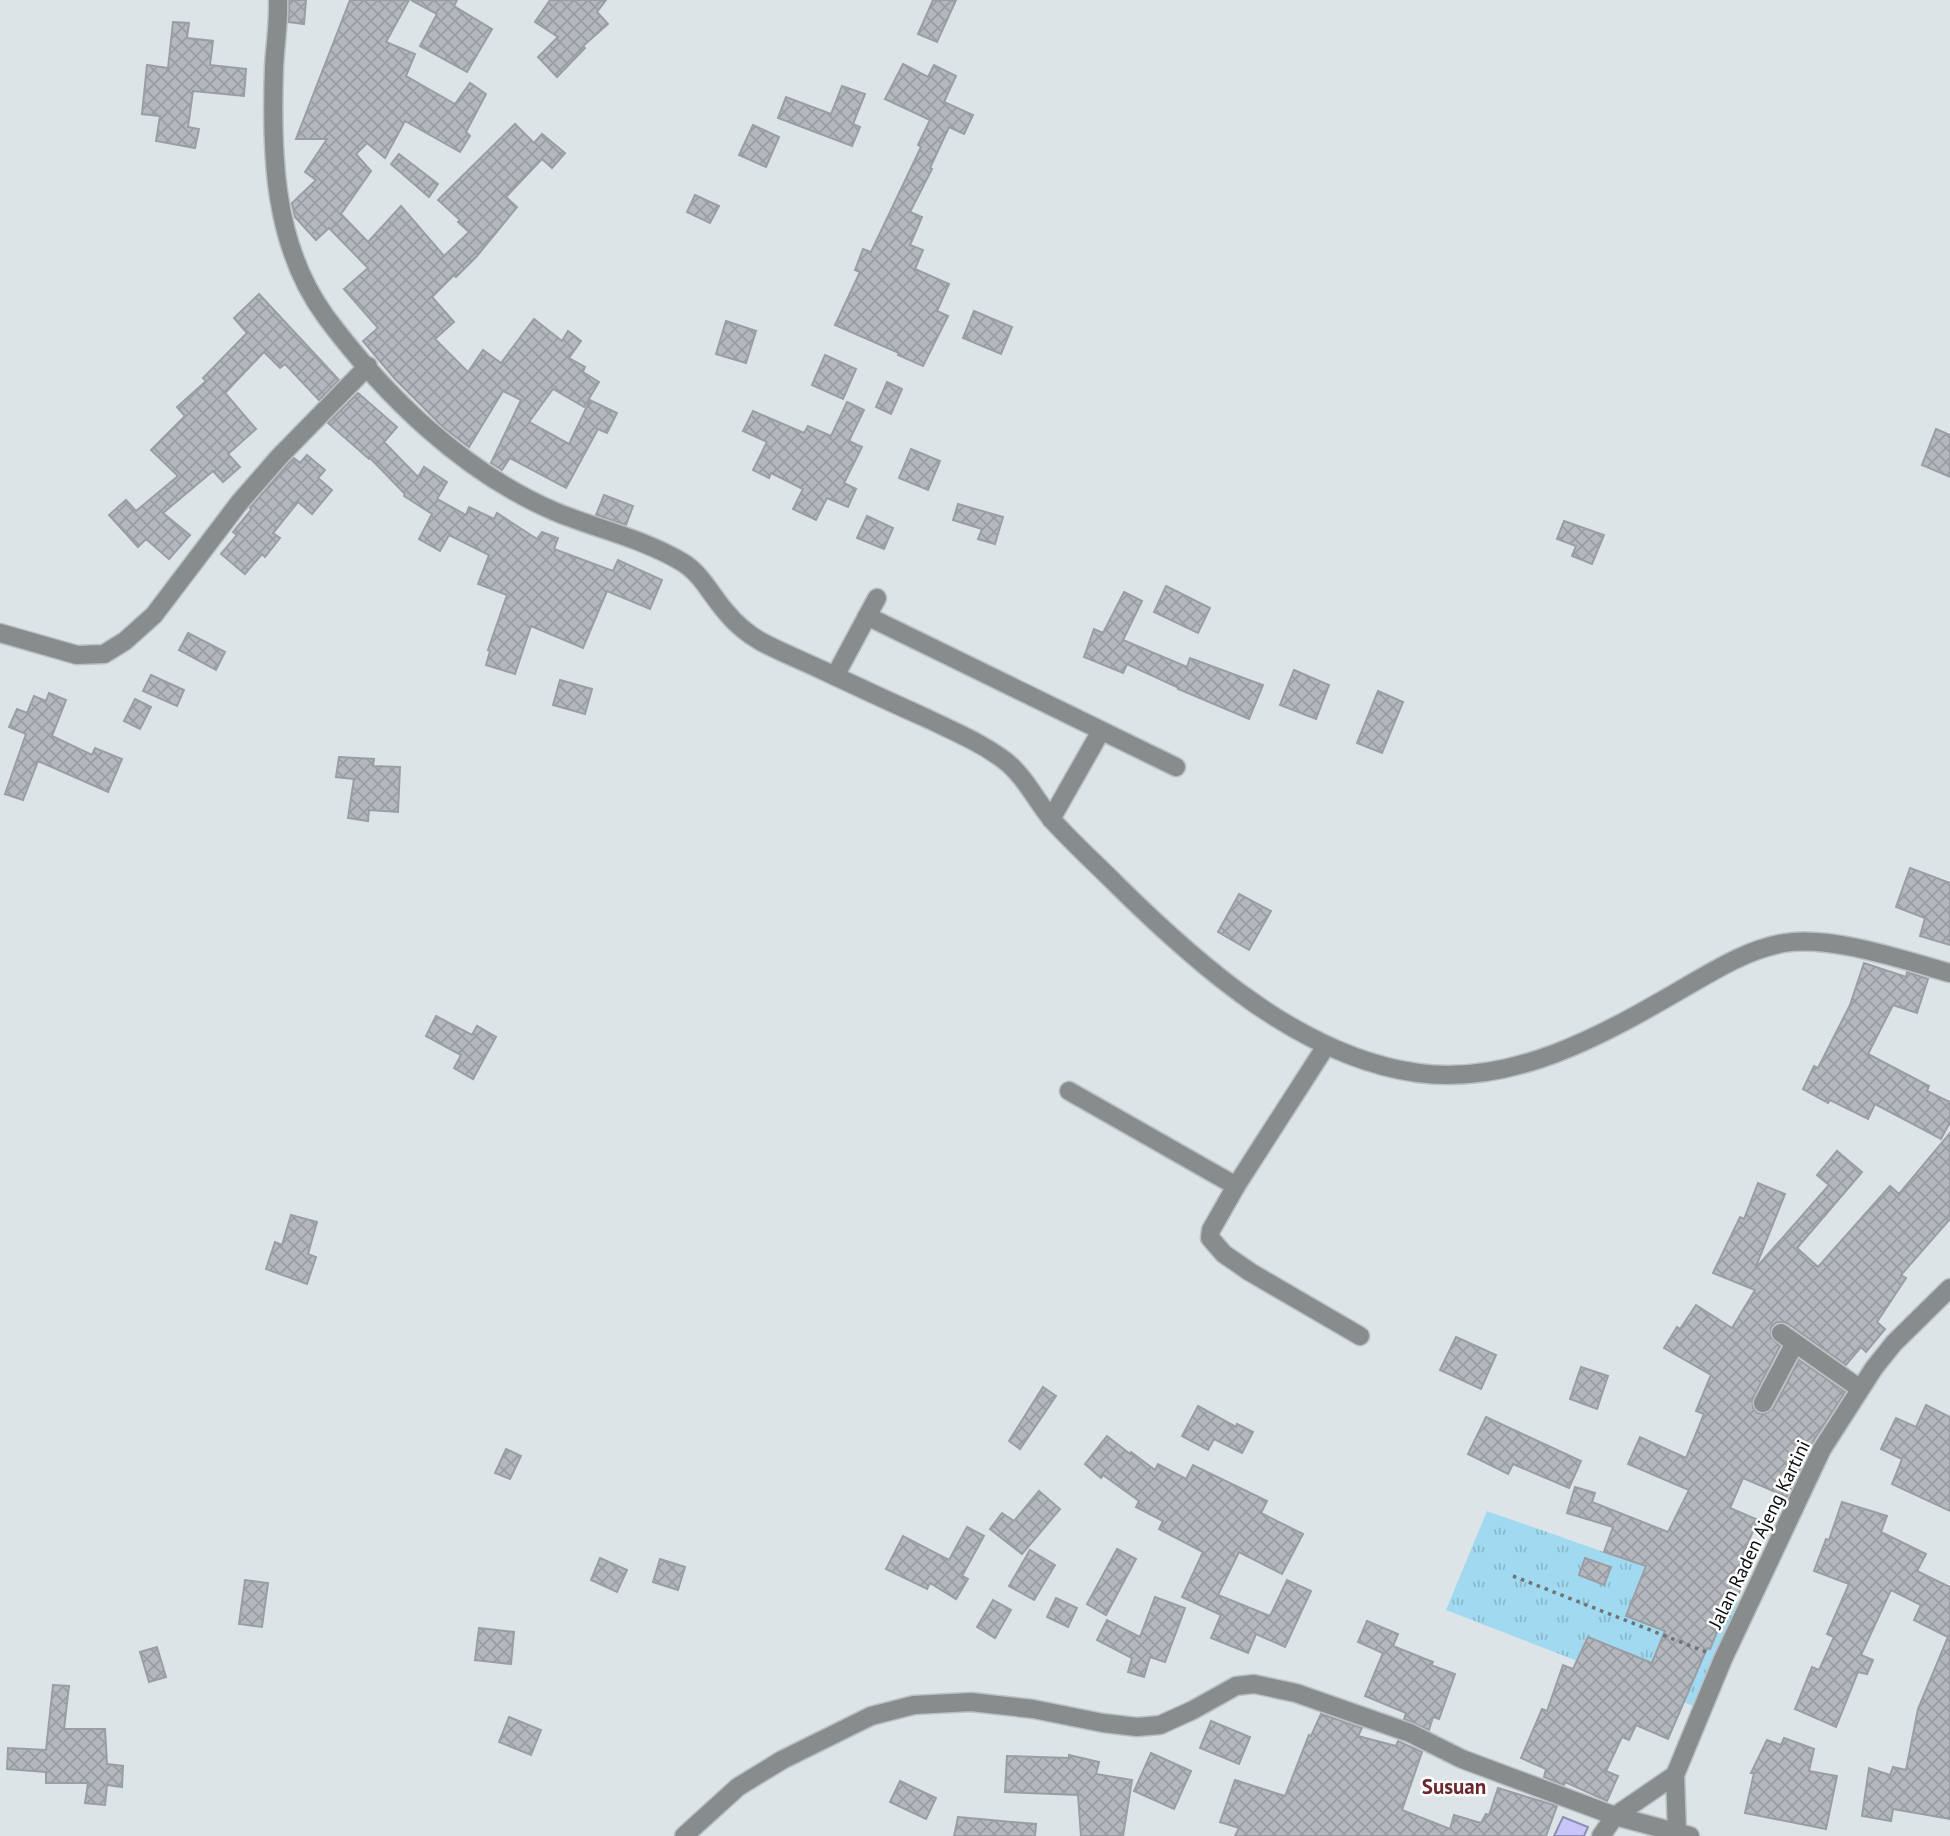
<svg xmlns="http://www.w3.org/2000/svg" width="1950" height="1836" viewBox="0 0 1950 1836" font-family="'PT Sans',sans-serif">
<defs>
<pattern id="grass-tufts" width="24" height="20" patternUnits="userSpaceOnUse" patternTransform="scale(1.75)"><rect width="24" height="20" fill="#a1d9f0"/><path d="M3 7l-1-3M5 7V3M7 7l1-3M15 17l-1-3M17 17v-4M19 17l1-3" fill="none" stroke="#89b9cd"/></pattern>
<pattern id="building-cross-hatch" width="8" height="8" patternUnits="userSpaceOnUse" patternTransform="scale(1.75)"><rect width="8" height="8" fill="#b4b8be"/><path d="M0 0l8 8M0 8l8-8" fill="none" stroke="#999da2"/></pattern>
</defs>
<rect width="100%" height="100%" fill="#dce4e7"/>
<path fill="url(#grass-tufts)" d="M1487 1511 1638 1564 1738 1602 1696 1707 1446 1610Z"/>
<path fill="#c8c5f9" stroke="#8f8eb2" stroke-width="2" d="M1563 1817 1588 1827 1584 1836H1554Z"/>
<g fill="url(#building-cross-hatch)" stroke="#9a9ea3" stroke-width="2">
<path d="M289 0H306L304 24 289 22Z"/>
<path d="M350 0H409L386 42 415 54 406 76 455 104 470 83 486 94 466 132 470 136 460 152 405 121 385 158 367 143 356 154 371 171 341 214 368 242 401 206 444 256 469 232 458 222 460 220 438 200 515 124 534 143 542 134 565 153 552 168 542 159 506 197 517 207 477 256 456 277 454 275 432 297 454 322 435 339 468 372 483 350 501 363 534 319 562 341 568 331 581 341 569 358 585 367 583 372 599 382 584 407 553 389 529 422 569 444 590 400 617 413 607 433 598 429 566 488 510 458 502 470 491 463 521 400 503 391 469 447 443 427 395 379 363 341 378 328 344 289 368 268 329 228 316 240 295 217 292 203 316 180 305 172 327 139H296Z"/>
<path d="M411 0H457L454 6 492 29 467 72 420 46 437 14Z"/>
<path d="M550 0H606L597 12 608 24 583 46 585 48 557 77 538 57 558 37 535 22Z"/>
<path d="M933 0H956L937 42 918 34Z"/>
<path d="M173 22 189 23 187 38 213 41 210 65 246 69 244 96 193 91 188 127 199 129 195 148 156 141 160 116 142 114 147 65 168 68Z"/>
<path d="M903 64 928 77 934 65 956 76 944 102 973 115 964 134 949 127 930 168 932 169 910 212 922 217 910 245 923 250 915 269 949 284 937 311 948 316 923 366 898 355 899 353 835 325 860 272 855 270 863 249 871 252 921 147 918 145 930 120 885 99Z"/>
<path d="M842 86 865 94 853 124 860 127 852 146 778 118 786 97 831 114Z"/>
<path d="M753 125 779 137 766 167 739 155Z"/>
<path d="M399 154 438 184 429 197 391 164Z"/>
<path d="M695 195 719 206 710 223 687 212Z"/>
<path d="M259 294 339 380 319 400 285 364 280 368 264 352 225 393 256 429 228 454 240 467 223 482 213 471 163 513 190 535 169 559 146 539 138 547 109 515 126 500 136 511 178 476 151 450 185 416 177 407 206 381 203 378 247 333 234 318Z"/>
<path d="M974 311 1012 327 1001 354 963 338Z"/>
<path d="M726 321 756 331 746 363 716 354Z"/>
<path d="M825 355 856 369 843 399 812 385Z"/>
<path d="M887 382 902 389 891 414 876 407Z"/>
<path d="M358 393 397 427 384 442 418 477 424 467 447 482 437 499 466 515 469 507 494 519 497 513 537 539 542 532 558 538 554 549 613 571 618 560 662 580 650 609 607 591 583 648 531 626 515 674 486 665 490 651 488 650 507 595 478 584 489 555 449 535 440 551 419 539 432 514 404 496 405 494 370 458 369 459 328 423Z"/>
<path d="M847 402 864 410 849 441 862 447 844 483 856 489 848 507 827 498 816 520 793 509 803 489 771 473 769 478 753 470 767 442 743 431 753 411 804 433 808 426 831 436Z"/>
<path d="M1936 429 1950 435V477L1922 465Z"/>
<path d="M911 449 940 461 928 490 899 478Z"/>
<path d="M307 455 325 470 318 478 332 490 312 514 298 502 273 533 280 538 265 557 262 554 245 574 221 554 237 535 233 532 251 510 250 508 288 464 294 458 300 463Z"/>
<path d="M604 495 633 506 626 525 596 515Z"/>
<path d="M958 504 1003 517 995 544 978 539 982 529 953 520Z"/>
<path d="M867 516 893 528 884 549 857 538Z"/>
<path d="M1564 521 1604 535 1592 564 1572 556 1576 546 1557 539Z"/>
<path d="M1166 586 1210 608 1198 633 1154 612Z"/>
<path d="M1124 592 1142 601 1123 640 1187 667 1190 658 1263 685 1249 719 1178 689 1179 688 1127 664 1123 673 1084 657 1094 629 1103 633Z"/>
<path d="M188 633 225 652 216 670 179 650Z"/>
<path d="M1294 670 1329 685 1316 719 1280 705Z"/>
<path d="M151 675 184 690 177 706 143 691Z"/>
<path d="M560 680 592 689 585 714 553 705Z"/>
<path d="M1378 691 1403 702 1382 753 1357 743Z"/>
<path d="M49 693 66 700 52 736 92 755 95 748 122 759 108 792 38 761 23 800 5 794 26 734 9 727 17 709 27 713 34 696 46 701Z"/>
<path d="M135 699 151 707 140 729 124 721Z"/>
<path d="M339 757 374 759 373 766 400 767 398 812 369 810 368 821 348 818 354 779 336 777Z"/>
<path d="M1910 868 1950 883V945L1920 936 1925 918 1896 907Z"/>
<path d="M1239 894 1271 911 1249 950 1218 932Z"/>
<path d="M1864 963 1906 977 1907 972 1928 979 1917 1013 1893 1005 1868 1054 1929 1086 1927 1091 1950 1102V1122L1941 1139 1875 1104 1868 1119 1830 1100 1828 1103 1803 1089 1814 1066 1818 1068 1850 1005Z"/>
<path d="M436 1016 472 1035 477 1026 496 1037 473 1079 454 1068 461 1055 426 1036Z"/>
<path d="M1950 1133V1219L1901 1275 1906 1278 1877 1322 1885 1329 1866 1352 1861 1347 1846 1365 1787 1323 1777 1322 1771 1327V1338L1780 1346 1753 1398V1408L1757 1413 1764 1414 1773 1409 1799 1360 1845 1392 1812 1443 1787 1497 1743 1478 1730 1508 1758 1520 1742 1556 1752 1560 1738 1595 1733 1593 1710 1649 1707 1648 1668 1739 1636 1725 1629 1740 1622 1737 1606 1771 1618 1776 1607 1801 1565 1782 1564 1785 1544 1777 1546 1769 1521 1758 1542 1709 1547 1711 1563 1665 1573 1669 1588 1637 1652 1663 1665 1631 1626 1616 1646 1566 1604 1552 1613 1527 1567 1513 1575 1487 1595 1493 1592 1502 1668 1532 1689 1490 1628 1464 1640 1437 1686 1458 1704 1414 1696 1411 1711 1375 1664 1348 1677 1327 1680 1329 1696 1305 1732 1328 1755 1290 1713 1273 1740 1217 1744 1219 1758 1183 1785 1194 1755 1269 1829 1185 1817 1175 1837 1151 1862 1172 1797 1248 1818 1267 1890 1186 1899 1194Z"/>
<path d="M291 1215 317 1222 308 1254 316 1257 307 1284 266 1269 275 1242 282 1245Z"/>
<path d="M1456 1337 1496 1355 1481 1389 1440 1370Z"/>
<path d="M1581 1367 1608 1376 1597 1409 1570 1399Z"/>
<path d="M1043 1387 1056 1396 1020 1449 1009 1441Z"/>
<path d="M1926 1405 1950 1417V1511L1892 1484 1902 1459 1881 1449 1896 1418 1916 1427Z"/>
<path d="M1198 1406 1236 1427 1237 1424 1253 1432 1242 1453 1214 1439 1208 1450 1182 1436Z"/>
<path d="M1486 1417 1581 1461 1569 1488 1513 1464 1508 1474 1468 1454Z"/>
<path d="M1107 1436 1130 1454 1131 1452 1155 1470 1158 1464 1186 1479 1193 1465 1267 1501 1261 1513 1303 1534 1282 1574 1239 1552 1218 1595 1270 1616 1287 1580 1311 1591 1285 1647 1256 1634 1248 1653 1211 1638 1221 1615 1182 1597 1203 1552 1159 1529 1163 1521 1136 1507 1139 1501 1103 1475 1101 1478 1085 1464Z"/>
<path d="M506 1449 521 1456 510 1479 495 1473Z"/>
<path d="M1039 1491 1060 1509 1022 1554 990 1529 1002 1513 1014 1521Z"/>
<path d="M1842 1502 1887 1516 1881 1532 1926 1554 1917 1571 1950 1587V1819L1893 1809 1891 1821 1862 1816 1869 1768 1890 1775 1893 1767 1906 1770 1918 1709 1948 1637 1914 1620 1921 1605 1891 1590 1861 1655 1873 1660 1867 1674 1858 1672 1836 1727 1795 1709 1812 1667 1819 1670 1834 1637 1827 1634 1849 1584 1814 1571 1826 1539 1829 1540Z"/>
<path d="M967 1527 984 1536 962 1576 968 1579 956 1599 930 1583 927 1589 886 1569 903 1536 949 1560Z"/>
<path d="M1117 1549 1136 1559 1106 1615 1087 1604Z"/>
<path d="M1030 1550 1055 1565 1034 1600 1009 1586Z"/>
<path d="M600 1558 627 1570 617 1592 591 1580Z"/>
<path d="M1585 1558 1611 1567 1604 1585 1579 1575Z"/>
<path d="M660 1559 685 1567 678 1590 653 1582Z"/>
<path d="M245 1580 268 1583 262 1627 239 1624Z"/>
<path d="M1155 1597 1185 1608 1165 1662 1150 1657 1144 1677 1128 1672 1132 1658 1097 1640 1107 1620 1140 1637Z"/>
<path d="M1056 1598 1077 1608 1068 1627 1047 1617Z"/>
<path d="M993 1600 1011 1610 995 1638 977 1627Z"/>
<path d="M1367 1621 1398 1634 1393 1646 1433 1662 1431 1665 1455 1674 1439 1719 1433 1717 1429 1730 1404 1719 1406 1713 1365 1696 1383 1653 1358 1642Z"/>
<path d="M479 1628 514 1632 511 1664 475 1660Z"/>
<path d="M157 1647 166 1677 149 1682 140 1652Z"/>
<path d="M53 1685 69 1686 64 1729H105L107 1764 123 1766 122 1787 107 1785 105 1805 85 1803 88 1783H46V1772L7 1769 8 1748 46 1750Z"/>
<path d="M1321 1714 1362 1728 1358 1736 1396 1746 1398 1741 1422 1752 1402 1810 1450 1829 1454 1815 1481 1823 1486 1814 1489 1815 1498 1788 1557 1806 1546 1836H1235L1239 1828 1220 1822 1235 1780 1285 1796 1309 1735 1311 1736Z"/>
<path d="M509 1717 541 1730 531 1755 499 1742Z"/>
<path d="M1211 1721 1250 1737 1239 1764 1200 1748Z"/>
<path d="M1784 1738 1814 1749 1809 1771 1837 1776 1826 1829 1745 1813 1754 1773H1751L1767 1740 1781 1745Z"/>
<path d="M1151 1753 1191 1771 1174 1809 1134 1791Z"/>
<path d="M1069 1755 1099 1762 1096 1774 1132 1780 1123 1836H1081L1078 1795 1005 1792 1007 1756 1069 1758Z"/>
<path d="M900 1781 936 1798 926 1819 890 1802Z"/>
<path d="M958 1817 1036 1824 1035 1836H954Z"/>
</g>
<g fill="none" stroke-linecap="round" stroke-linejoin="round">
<g stroke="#bac1c4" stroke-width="21">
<g id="minor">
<path d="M278 0C279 23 275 45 274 68 271 153 273 245 326 317 385 396 464 473 556 512 597 529 644 539 682 562 701 573 711 595 726 612 735 623 748 634 760 641 780 652 801 660 822 670 856 686 890 702 924 717 951 730 980 742 1004 760 1025 776 1036 801 1053 821 1073 843 1096 864 1117 885 1198 965 1301 1057 1418 1073 1513 1086 1603 1035 1682 989 1715 970 1746 950 1784 943 1831 935 1904 960 1950 973"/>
<path d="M867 616 1176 767"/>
<path d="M0 633 77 655 104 654 125 641 154 615 239 503 280 456 368 366"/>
<path d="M835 676 877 598"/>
<path d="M1051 819 1101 731"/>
<path d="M1326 1046 1236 1186 1211 1230 1210 1238 1224 1254 1250 1272 1360 1336"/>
<path d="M1069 1091 1236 1186"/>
<path d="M1781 1333 1859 1388"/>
<path d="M1763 1403 1795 1343"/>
<path d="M1677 1832 1675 1775 1723 1659 1822 1449 1874 1368 1894 1343 1950 1288"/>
<path d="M684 1836 738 1787 782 1760 871 1716 914 1705 971 1702 1033 1709 1103 1723 1137 1727 1160 1725 1193 1710 1236 1686 1254 1684 1296 1693 1410 1733 1462 1759 1615 1816 1675 1775"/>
<path d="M1601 1836 1615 1816 1690 1836"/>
</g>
</g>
<path stroke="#6e7375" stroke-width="3.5" stroke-dasharray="3.5 5" stroke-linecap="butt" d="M1513 1576 1706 1652"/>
<use href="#minor" stroke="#898c8c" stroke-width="18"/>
</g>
<g text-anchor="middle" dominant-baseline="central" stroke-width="5" stroke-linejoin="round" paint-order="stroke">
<g font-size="19" fill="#0a0c0d" stroke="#fff">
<text transform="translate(1759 1534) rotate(-64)">Jalan Raden Ajeng Kartini</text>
</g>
<g font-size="21" font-weight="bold" fill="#6c262d" stroke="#fff">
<text x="1454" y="1786">Susuan</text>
</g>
</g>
</svg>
